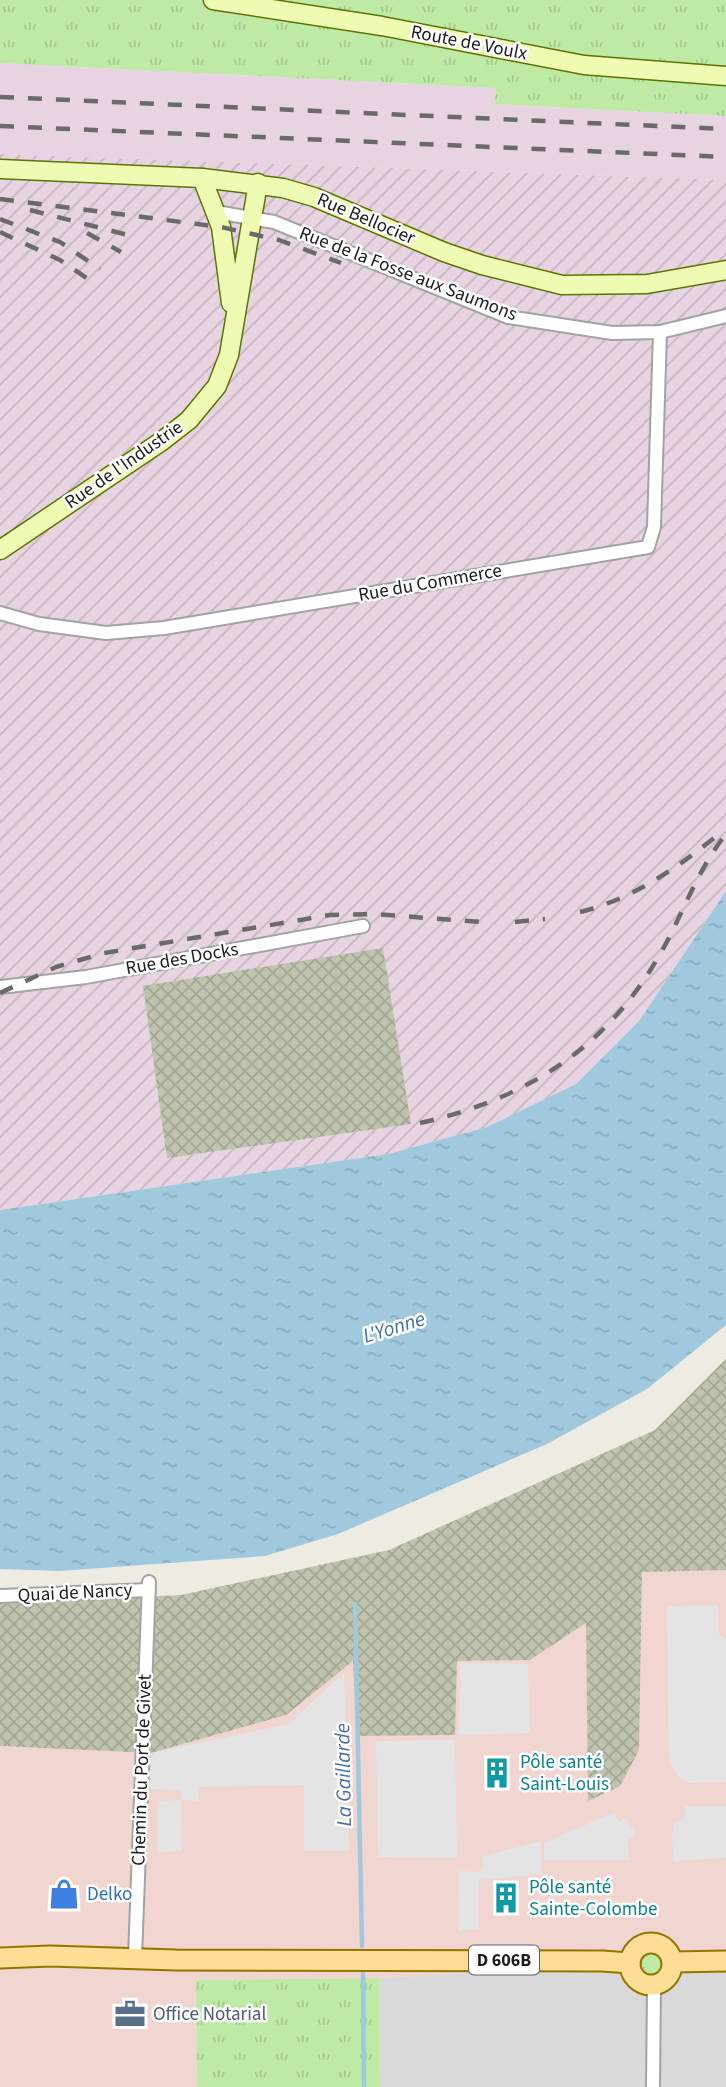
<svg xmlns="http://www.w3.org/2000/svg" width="726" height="2087" viewBox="0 0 726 2087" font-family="'Source Sans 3',sans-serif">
<defs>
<pattern id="industrial-furrows" width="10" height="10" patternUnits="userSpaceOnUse" patternTransform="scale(1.75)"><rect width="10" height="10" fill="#e7d3e1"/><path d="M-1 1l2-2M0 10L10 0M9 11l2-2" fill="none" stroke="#c6b5c0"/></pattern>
<pattern id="construction-cross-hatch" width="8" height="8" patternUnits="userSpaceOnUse" patternTransform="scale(1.75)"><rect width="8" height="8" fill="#c0c3ad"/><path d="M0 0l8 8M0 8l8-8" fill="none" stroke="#a4a794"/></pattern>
<pattern id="grass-tufts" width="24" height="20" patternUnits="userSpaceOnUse" patternTransform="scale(1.75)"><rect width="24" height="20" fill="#bfeaa5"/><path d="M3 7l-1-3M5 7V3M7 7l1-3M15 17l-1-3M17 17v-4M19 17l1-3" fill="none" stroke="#a4c88d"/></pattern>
<pattern id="water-ripples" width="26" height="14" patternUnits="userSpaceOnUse" patternTransform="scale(1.75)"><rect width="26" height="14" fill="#a0c9dd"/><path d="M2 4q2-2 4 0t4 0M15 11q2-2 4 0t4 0" fill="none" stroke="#89acbd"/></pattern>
</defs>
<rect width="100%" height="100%" fill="#eeebe2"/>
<path fill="#dad9d9" d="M726 1959V2087H380L379 1978Z"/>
<path fill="#f0d5d0" d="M726 1570V1959L379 1978 196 1980 197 2087H0V1746L151 1753 286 1715 353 1660 455 1735 457 1661 530 1660 586 1623 588 1800 639 1750 642 1571Z"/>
<path fill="url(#industrial-furrows)" d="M0 154 726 180V891L639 1021 576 1084 487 1127 388 1154 0 1210Z"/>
<path fill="#e7d3e1" d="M0 63 497 88 496 104 726 116V180L0 154Z"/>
<g fill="url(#construction-cross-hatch)">
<path d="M383 948 411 1124 167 1158 143 986Z"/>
<path d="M726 1359V1570L642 1572 639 1750 620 1786 588 1801 586 1623 530 1660 457 1661 455 1735 357 1736 353 1661 286 1715 151 1753 0 1746V1604L181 1595 389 1550 655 1430Z"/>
</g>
<g fill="url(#grass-tufts)">
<path d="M0 0H726V116L495 104 496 88 0 63Z"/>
<circle cx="651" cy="1965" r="14"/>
<path d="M379 1978 380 2087H197L196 1980Z"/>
</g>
<g fill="#e4e4e4">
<path d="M718 1605 719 1634 726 1639V1782L689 1783 680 1778 673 1770 669 1759 667 1606Z"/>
<path d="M460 1663 528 1664 530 1733 459 1735Z"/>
<path d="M344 1673 349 1851H304V1785L199 1787V1801L181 1800 182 1851 157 1852 158 1801 181 1800V1790L150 1789 151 1753 288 1724Z"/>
<path d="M455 1740 457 1858 378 1857 376 1741Z"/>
<path d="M685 1806H726V1858L673 1861 672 1836 675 1822 685 1818Z"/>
<path d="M615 1812 618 1822 626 1818 636 1834 628 1840 629 1860H544V1843Z"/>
<path d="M541 1841V1874L479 1880V1929L458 1931 459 1871 477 1872 483 1868V1856Z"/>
</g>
<path fill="url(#water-ripples)" d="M726 891V1325L647 1389 547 1444 338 1534 265 1556 59 1571 0 1569V1210L388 1154 487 1127 576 1084 639 1021Z"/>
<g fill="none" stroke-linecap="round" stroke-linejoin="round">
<g stroke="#a0c9dd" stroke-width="4.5">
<path d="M355 1604 362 1946"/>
<path d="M363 1973 364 2087"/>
</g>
<g stroke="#a3a3a3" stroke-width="16">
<g id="street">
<path d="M216 212 274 222 508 317 612 333 660 332 726 316"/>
<path d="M0 613 39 624 106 633 164 628 648 547 654 527 660 332"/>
<path d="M0 987 86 977 363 926"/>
<path d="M0 1596 149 1590"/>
<path d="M135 1958 149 1582"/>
<path d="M653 2087 654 1985"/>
</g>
</g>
<g stroke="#5c7502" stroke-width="21">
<g id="secondary">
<path d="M213 0 382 26 584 65 726 76"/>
<path d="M0 169 202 178 283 188 314 197 444 252 482 265 562 285 647 284 726 270"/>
<path d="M202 178 221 227 231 303"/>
<path d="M0 550 162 441 189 420 217 386 229 355 258 183"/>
</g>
</g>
<g stroke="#957400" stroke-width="23">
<g id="primary">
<circle cx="651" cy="1964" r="21"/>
<path d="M0 1958 50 1956 176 1960 602 1961 630 1963"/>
<path d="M672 1962 726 1961"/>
</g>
</g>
<use href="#street" stroke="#fff" stroke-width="12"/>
<use href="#secondary" stroke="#effbb3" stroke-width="18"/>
<use href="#primary" stroke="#fedd96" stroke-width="19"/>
<g stroke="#6a6a6a" stroke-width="4.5" stroke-dasharray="14 14" stroke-linecap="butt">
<path d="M0 97 726 129"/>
<path d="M0 126 726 157"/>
<path d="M0 199 221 227 279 240 341 263"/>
<path d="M30 210 128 235"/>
<path d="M0 219 60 242 100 269"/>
<path d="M0 232 60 260 91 281"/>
<path d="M87 233 121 252"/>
<path d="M580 912C633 899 677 868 719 834"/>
<path d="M515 922 545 919"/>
<path d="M0 993 56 967 104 953 330 915 374 914 481 922"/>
<path d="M420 1123C522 1100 602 1052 656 961 681 920 695 873 726 834"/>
</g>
</g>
<defs>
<g id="building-bare" transform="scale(2.415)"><path d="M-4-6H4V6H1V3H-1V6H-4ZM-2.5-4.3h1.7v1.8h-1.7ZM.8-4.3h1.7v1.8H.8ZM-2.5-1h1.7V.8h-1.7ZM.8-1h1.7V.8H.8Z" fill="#0f9aa8" stroke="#fff" stroke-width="2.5" paint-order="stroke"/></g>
<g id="shop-bare" transform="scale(2.415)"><path d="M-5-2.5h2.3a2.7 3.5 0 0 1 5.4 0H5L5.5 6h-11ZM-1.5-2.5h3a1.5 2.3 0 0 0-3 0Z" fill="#3f7fe0" stroke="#fff" stroke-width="2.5" paint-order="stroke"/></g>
<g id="office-bare" transform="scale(2.415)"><path d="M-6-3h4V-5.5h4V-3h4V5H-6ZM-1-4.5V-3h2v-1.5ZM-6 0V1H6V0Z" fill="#5c6f8a" stroke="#fff" stroke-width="2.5" paint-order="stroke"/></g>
</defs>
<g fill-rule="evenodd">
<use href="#building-bare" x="497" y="1773"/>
<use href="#shop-bare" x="64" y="1894"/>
<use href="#building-bare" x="506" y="1898"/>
<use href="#office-bare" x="130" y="2014"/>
</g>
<g text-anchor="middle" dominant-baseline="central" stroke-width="5" stroke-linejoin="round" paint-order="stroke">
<rect fill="#fff" stroke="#606060" stroke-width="2" x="469" y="1945.5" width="70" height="29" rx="5"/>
<g font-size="18" font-weight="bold" fill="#1c1c1c">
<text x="504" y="1960">D 606B</text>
</g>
<g font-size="19" fill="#1c1c1c" stroke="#fff">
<text transform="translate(469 43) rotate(11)">Route de Voulx</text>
<text transform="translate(366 219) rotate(23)">Rue Bellocier</text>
<text transform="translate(408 274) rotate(21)">Rue de la Fosse aux Saumons</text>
<text transform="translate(124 465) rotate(-35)">Rue de l'Industrie</text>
<text transform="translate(430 583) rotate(-10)">Rue du Commerce</text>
<text transform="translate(182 959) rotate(-10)">Rue des Docks</text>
<text transform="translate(75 1593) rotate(-3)">Quai de Nancy</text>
<text transform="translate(142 1770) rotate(-88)">Chemin du Port de Givet</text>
</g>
<g font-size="19" fill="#0d838f" stroke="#fff" text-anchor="start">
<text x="520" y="1762">Pôle santé<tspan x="520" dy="22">Saint-Louis</tspan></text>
<text x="529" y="1887">Pôle santé<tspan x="529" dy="22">Sainte-Colombe</tspan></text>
</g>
<g font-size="19" fill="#366cbe" stroke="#fff" text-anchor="start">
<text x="87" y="1894">Delko</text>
</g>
<g font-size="19" fill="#4e5e75" stroke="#fff" text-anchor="start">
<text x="153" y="2014">Office Notarial</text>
</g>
<g font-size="21" font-style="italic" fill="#476fae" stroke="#fff">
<text transform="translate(394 1327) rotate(-17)">L'Yonne</text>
<text transform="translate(343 1775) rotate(-91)">La Gaillarde</text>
</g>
</g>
</svg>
